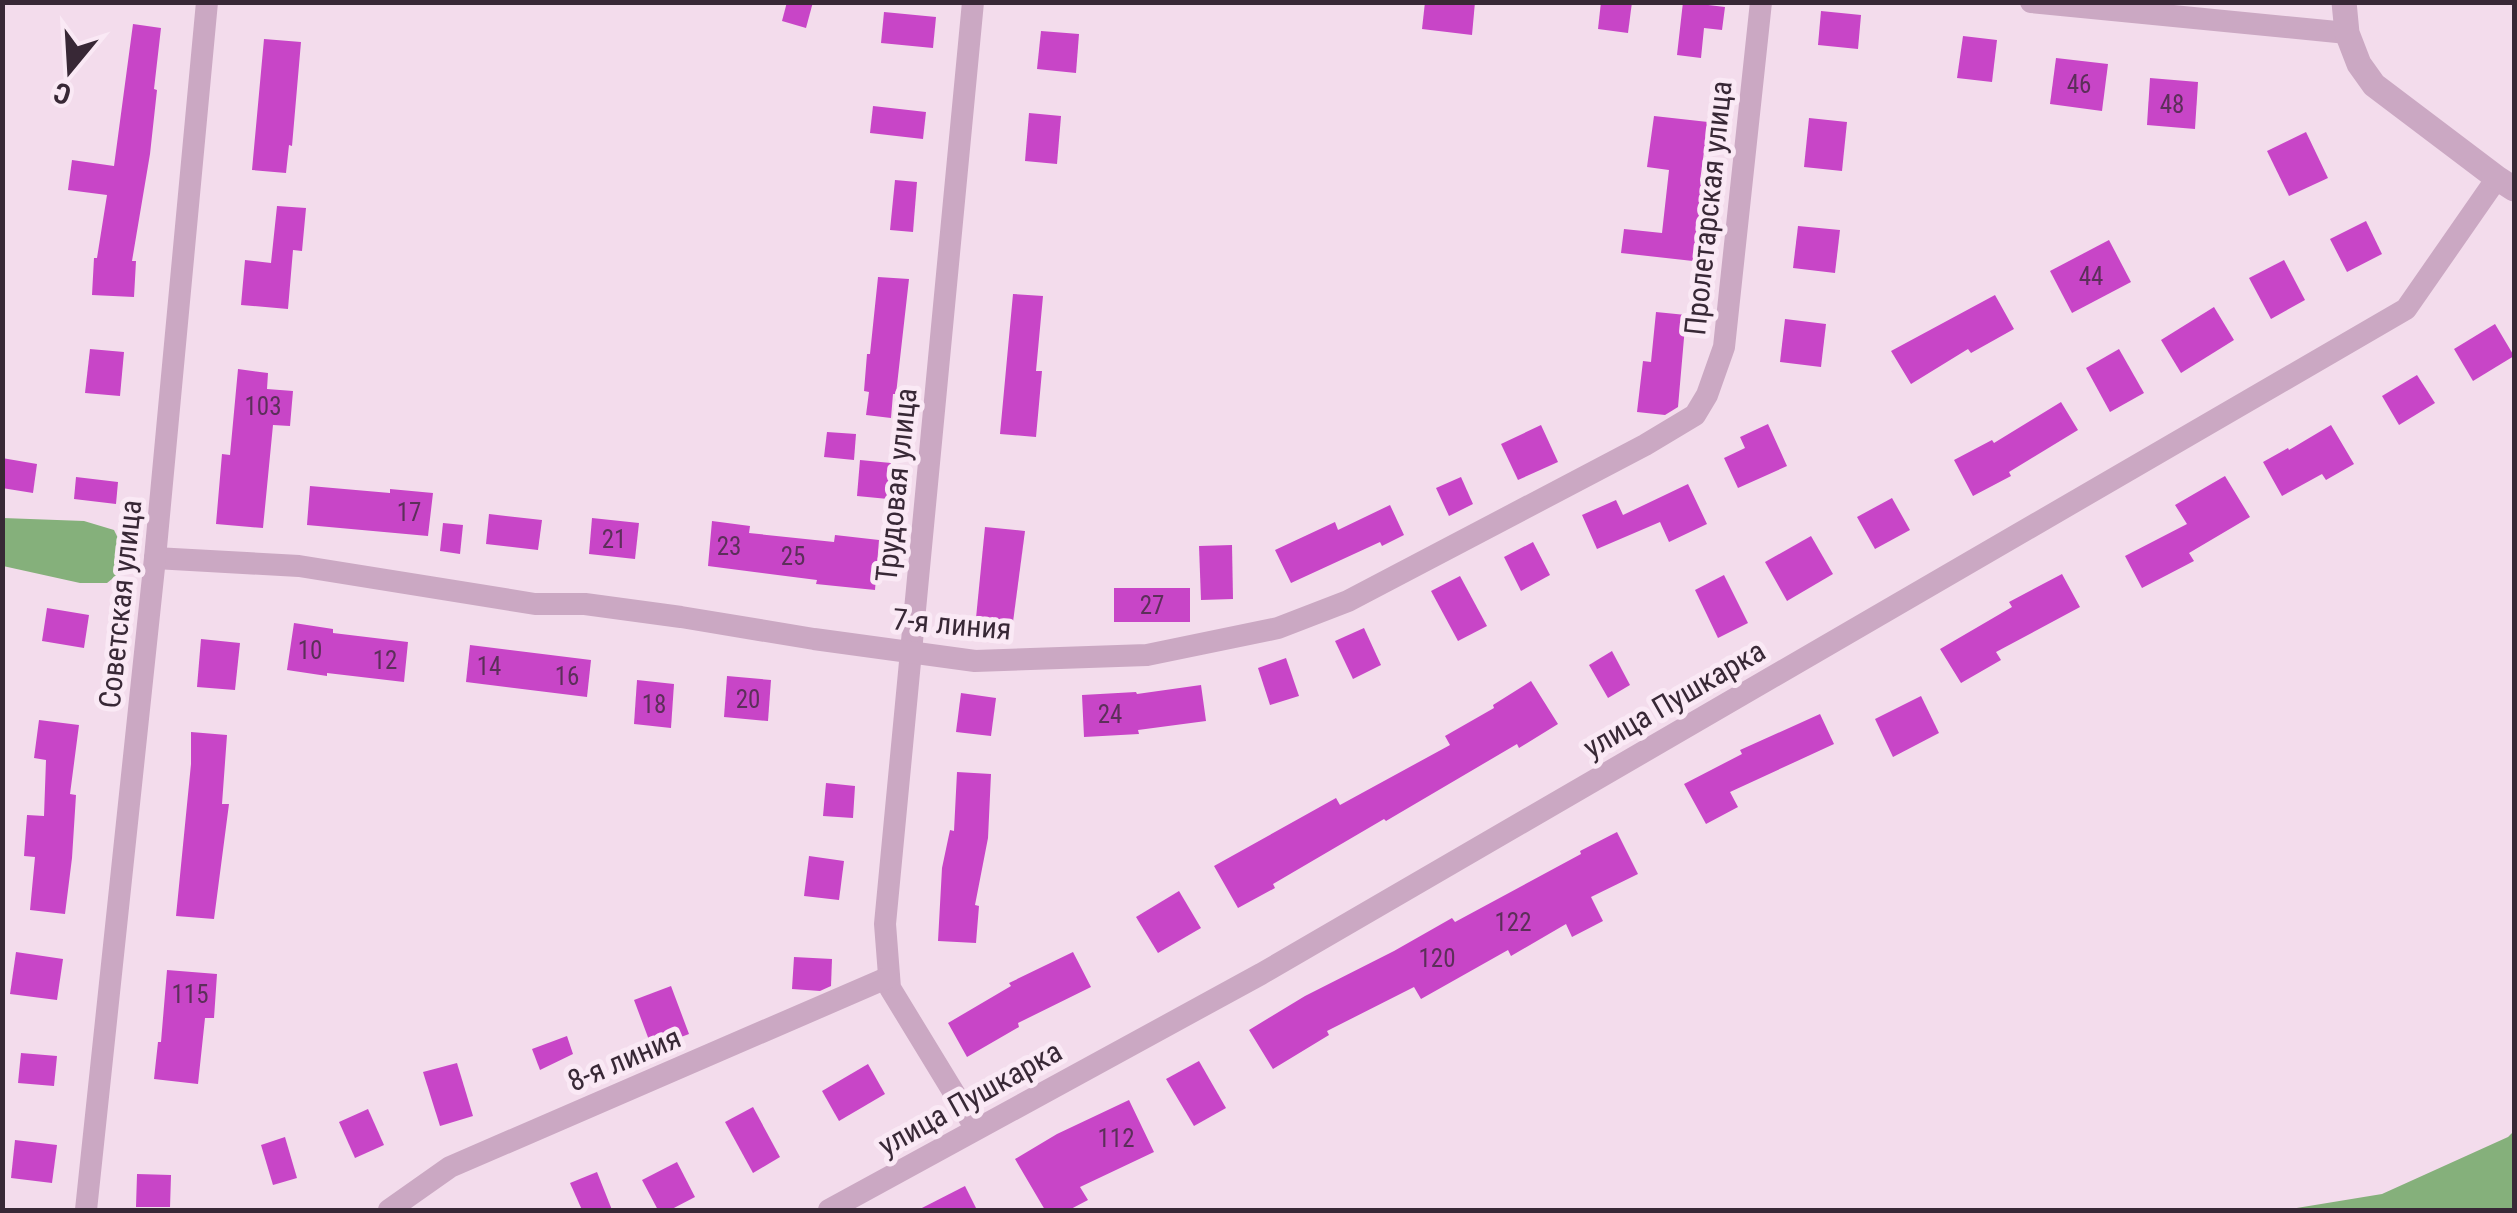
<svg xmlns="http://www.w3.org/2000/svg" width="2517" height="1213" viewBox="0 0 2517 1213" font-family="'Roboto Condensed',sans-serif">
<rect width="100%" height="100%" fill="#f3dcec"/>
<g fill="#85b07b">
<path d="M3 518 84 521 114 530 127 557 122 571 107 583H80L3 566Z"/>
<path d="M2514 1131V1210H2285L2382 1194 2508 1137Z"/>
</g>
<g fill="#c845c7">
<path d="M787 2H813L806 28 782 21Z"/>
<path d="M1425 2H1475L1472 35 1422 29Z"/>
<path d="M1601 2H1632L1628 33 1598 29Z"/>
<path d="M1683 2 1725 7 1722 30 1704 28 1701 58 1677 55Z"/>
<path d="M1821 11 1861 15 1858 49 1818 45Z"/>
<path d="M884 12 936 17 933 48 881 43Z"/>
<path d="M133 24 161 28 154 89 157 90 150 154 132 261H136L134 297 92 295 94 258H97L107 195 68 190 72 160 114 166Z"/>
<path d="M1041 31 1079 34 1076 73 1037 69Z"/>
<path d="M1963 36 1997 40 1992 82 1957 78Z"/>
<path d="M264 39 301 42 292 146 289 145 286 173 252 170Z"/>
<path d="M2056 58 2108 64 2102 111 2050 104Z"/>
<path d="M2150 78 2198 82 2195 129 2147 125Z"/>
<path d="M873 106 926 112 923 139 870 133Z"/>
<path d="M1029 113 1061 116 1057 164 1025 161Z"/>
<path d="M1654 116 1708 122 1700 181 1711 182 1702 262 1621 253 1624 229 1662 233 1669 170 1647 167Z"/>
<path d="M1809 118 1847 122 1842 171 1804 167Z"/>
<path d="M2306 132 2328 178 2289 196 2267 151Z"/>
<path d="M895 180 917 182 913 232 890 230Z"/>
<path d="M277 206 306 208 302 251 293 250 288 309 241 305 245 260 271 263Z"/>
<path d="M2366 221 2382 254 2347 272 2330 239Z"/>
<path d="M1798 226 1840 230 1835 273 1793 268Z"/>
<path d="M2109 240 2131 282 2072 313 2050 271Z"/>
<path d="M2284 260 2305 300 2271 319 2249 278Z"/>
<path d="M878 277 909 279 896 394H893L891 418 866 415 869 392 864 391 867 354H870Z"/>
<path d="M1013 294 1043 296 1036 371H1042L1036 437 1000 434Z"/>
<path d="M1995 295 2014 329 1971 353 1968 349 1911 384 1891 351Z"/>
<path d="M2214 307 2234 340 2181 373 2161 340Z"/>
<path d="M1656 312 1686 315 1678 407 1665 415 1637 412 1643 361 1651 362Z"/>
<path d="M1785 319 1826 324 1821 367 1780 362Z"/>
<path d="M2495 324 2514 356 2473 381 2454 349Z"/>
<path d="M90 349 124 352 120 396 85 393Z"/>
<path d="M2119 349 2144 393 2110 412 2086 368Z"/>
<path d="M238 369 268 373 267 389 293 391 290 426 273 425 263 528 216 524 222 454 230 455Z"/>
<path d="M2417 375 2435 403 2399 425 2382 396Z"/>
<path d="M2061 402 2078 430 2009 472 2011 476 1973 496 1954 460 1992 440 1994 443Z"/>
<path d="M1768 424 1787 466 1738 488 1724 458 1745 448 1740 437Z"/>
<path d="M1541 425 1558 462 1518 480 1501 444Z"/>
<path d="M2331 425 2354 464 2326 480 2322 474 2282 496 2263 462 2288 448 2289 450Z"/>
<path d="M827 432 856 434 854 460 824 457Z"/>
<path d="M2 458 37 464 33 493 2 488Z"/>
<path d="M860 460 891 463 888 499 857 496Z"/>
<path d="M2225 476 2250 517 2189 553 2194 561 2142 588 2125 556 2187 524 2175 505Z"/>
<path d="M76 477 118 482 116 504 74 499Z"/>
<path d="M1461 477 1473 504 1449 516 1436 488Z"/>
<path d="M1688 484 1707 524 1669 542 1660 522 1597 549 1582 515 1616 500 1623 515Z"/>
<path d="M310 486 390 493V489L433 493 428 536 307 525Z"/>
<path d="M1892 498 1910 530 1875 549 1857 517Z"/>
<path d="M1390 505 1404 535 1382 546 1380 542 1291 583 1275 550 1335 522 1338 530Z"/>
<path d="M489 514 542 520 538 550 486 544Z"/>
<path d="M592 518 639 523 635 559 589 554Z"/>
<path d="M712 521 750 526 749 533 834 542 835 535 879 540 875 590 816 584 817 580 708 566Z"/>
<path d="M443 523 463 525 460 554 440 551Z"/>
<path d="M985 527 1025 531 1013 622 976 618Z"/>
<path d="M1811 536 1833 574 1787 601 1765 562Z"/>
<path d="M1533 542 1550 575 1521 591 1504 557Z"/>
<path d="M1232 545 1233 599 1201 600 1199 546Z"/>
<path d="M2062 574 2080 607 1996 652 2001 660 1961 683 1940 649 2012 607 2009 602Z"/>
<path d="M1724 575 1748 623 1718 638 1695 590Z"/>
<path d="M1460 576 1487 626 1458 641 1431 591Z"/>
<rect x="1114" y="588" width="76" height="34"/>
<path d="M47 608 89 615 84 648 42 641Z"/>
<path d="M294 623 333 629V633L408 642 404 682 327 673V676L287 670Z"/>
<path d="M1364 628 1381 665 1353 679 1335 641Z"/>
<path d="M201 639 240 643 235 690 197 687Z"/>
<path d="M470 645 591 660 587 697 466 682Z"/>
<path d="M1612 651 1630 685 1608 698 1589 665Z"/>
<path d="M1286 658 1299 696 1270 705 1258 668Z"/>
<path d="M727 676 771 680 768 721 724 717Z"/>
<path d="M637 680 674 684 671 728 634 724Z"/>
<path d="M1531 681 1558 724 1519 748 1517 744 1386 821 1384 819 1273 884 1275 888 1238 908 1214 866 1336 798 1340 805 1450 745 1445 736 1494 708 1493 705Z"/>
<path d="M1201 685 1206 721 1138 730 1139 734 1084 737 1082 695 1136 692 1137 694Z"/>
<path d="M961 693 996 698 991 736 956 732Z"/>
<path d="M1921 696 1939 733 1893 757 1875 719Z"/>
<path d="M1820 714 1834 744 1730 792 1738 807 1706 824 1684 784 1742 754 1740 750Z"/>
<path d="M39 720 79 725 70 794 76 795 72 858 65 914 30 910 35 857 24 856 27 815 44 816 46 760 34 758Z"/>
<path d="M191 732 227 735 222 804H229L214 919 176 916 191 764Z"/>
<path d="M957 772 991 774 988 838 975 905 979 906 976 943 938 941 942 868 950 830 954 831Z"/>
<path d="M826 783 855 786 853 818 823 816Z"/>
<path d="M1617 832 1638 874 1591 897 1603 921 1572 937 1566 924 1511 956 1508 950 1421 999 1414 987 1327 1031 1329 1035 1273 1069 1249 1030 1305 996 1394 951 1452 918 1455 922 1581 854 1580 851Z"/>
<path d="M809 856 844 861 839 900 804 896Z"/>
<path d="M1179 891 1201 928 1158 953 1136 917Z"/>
<path d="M16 952 63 959 57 1000 10 994Z"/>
<path d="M1073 952 1091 987 1018 1023 1019 1027 967 1057 948 1023 1011 986 1009 983Z"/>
<path d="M794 957 832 959 831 986 820 991 792 989Z"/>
<path d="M167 970 217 974 214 1018H205L198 1084 154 1079 158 1042H161Z"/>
<path d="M671 986 689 1034 652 1048 634 1000Z"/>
<path d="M567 1036 573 1054 540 1070 532 1049Z"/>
<path d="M21 1053 57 1056 54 1086 18 1083Z"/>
<path d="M1199 1061 1226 1108 1194 1126 1166 1079Z"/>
<path d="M457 1063 473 1116 440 1126 423 1072Z"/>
<path d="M868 1064 885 1094 839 1121 822 1091Z"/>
<path d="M1129 1100 1154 1152 1080 1187 1088 1200 1069 1210H1045L1015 1159 1057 1134Z"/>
<path d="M753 1107 780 1157 753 1173 725 1122Z"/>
<path d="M368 1109 384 1145 355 1158 339 1122Z"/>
<path d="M285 1137 297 1178 273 1185 261 1145Z"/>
<path d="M15 1140 57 1145 52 1183 11 1178Z"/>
<path d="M677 1162 695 1197 670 1210H658L642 1180Z"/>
<path d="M597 1172 612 1210H582L570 1183Z"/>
<path d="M137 1174 171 1175 170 1207H136Z"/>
<path d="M965 1186 977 1210H918Z"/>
</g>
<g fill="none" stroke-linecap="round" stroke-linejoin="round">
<g stroke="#cba8c3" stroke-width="22">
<path d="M973 2 885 924 890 988 976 1129"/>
<path d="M2031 2 2347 33"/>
<path d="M155 558 299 566 535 604H585L681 617 814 639 975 661 1147 655 1278 628 1348 601 1645 445 1695 415 1707 395 1724 347 1761 2"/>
<path d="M86 1210 155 558 207 2"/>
<path d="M389 1210 450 1167 889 977"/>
<path d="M829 1210 1261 974 2406 309 2497 178"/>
</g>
<path stroke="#cba8c3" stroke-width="25" d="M2344 2 2347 33 2359 64 2374 85 2497 178 2514 189"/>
</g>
<g text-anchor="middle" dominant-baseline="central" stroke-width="10" stroke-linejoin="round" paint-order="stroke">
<g font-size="25" fill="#5c2f5a">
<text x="2079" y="84">46</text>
<text x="2172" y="104">48</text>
<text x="2091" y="276">44</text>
<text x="263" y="406">103</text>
<text x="409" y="512">17</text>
<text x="614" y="539">21</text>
<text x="729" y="546">23</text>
<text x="793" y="556">25</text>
<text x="1152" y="605">27</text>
<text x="310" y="650">10</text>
<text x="385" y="660">12</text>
<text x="489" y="666">14</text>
<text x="567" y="676">16</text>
<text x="748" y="699">20</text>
<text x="654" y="704">18</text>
<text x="1110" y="714">24</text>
<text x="1513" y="922">122</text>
<text x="1437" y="958">120</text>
<text x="190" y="994">115</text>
<text x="1116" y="1138">112</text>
</g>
<g font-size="30" fill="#382836" stroke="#fae9f5">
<text transform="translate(1708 208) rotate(-84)">Пролетарская улица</text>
<text transform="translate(896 485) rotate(-84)">Трудовая улица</text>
<text transform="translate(120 604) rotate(-84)">Советская улица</text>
<text transform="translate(952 624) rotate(5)">7-я линия</text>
<text transform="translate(1674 699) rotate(-30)">улица Пушкарка</text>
<text transform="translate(624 1059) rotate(-23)">8-я линия</text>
<text transform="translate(970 1098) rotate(-29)">улица Пушкарка</text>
</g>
</g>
<rect width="2517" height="1213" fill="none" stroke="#382836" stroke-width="10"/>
<g transform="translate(70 70) rotate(198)" stroke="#fae9f5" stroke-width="8" paint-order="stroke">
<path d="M0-8L18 38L0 25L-18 38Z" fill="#382836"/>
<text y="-15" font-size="28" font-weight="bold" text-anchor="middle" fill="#382836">С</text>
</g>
</svg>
